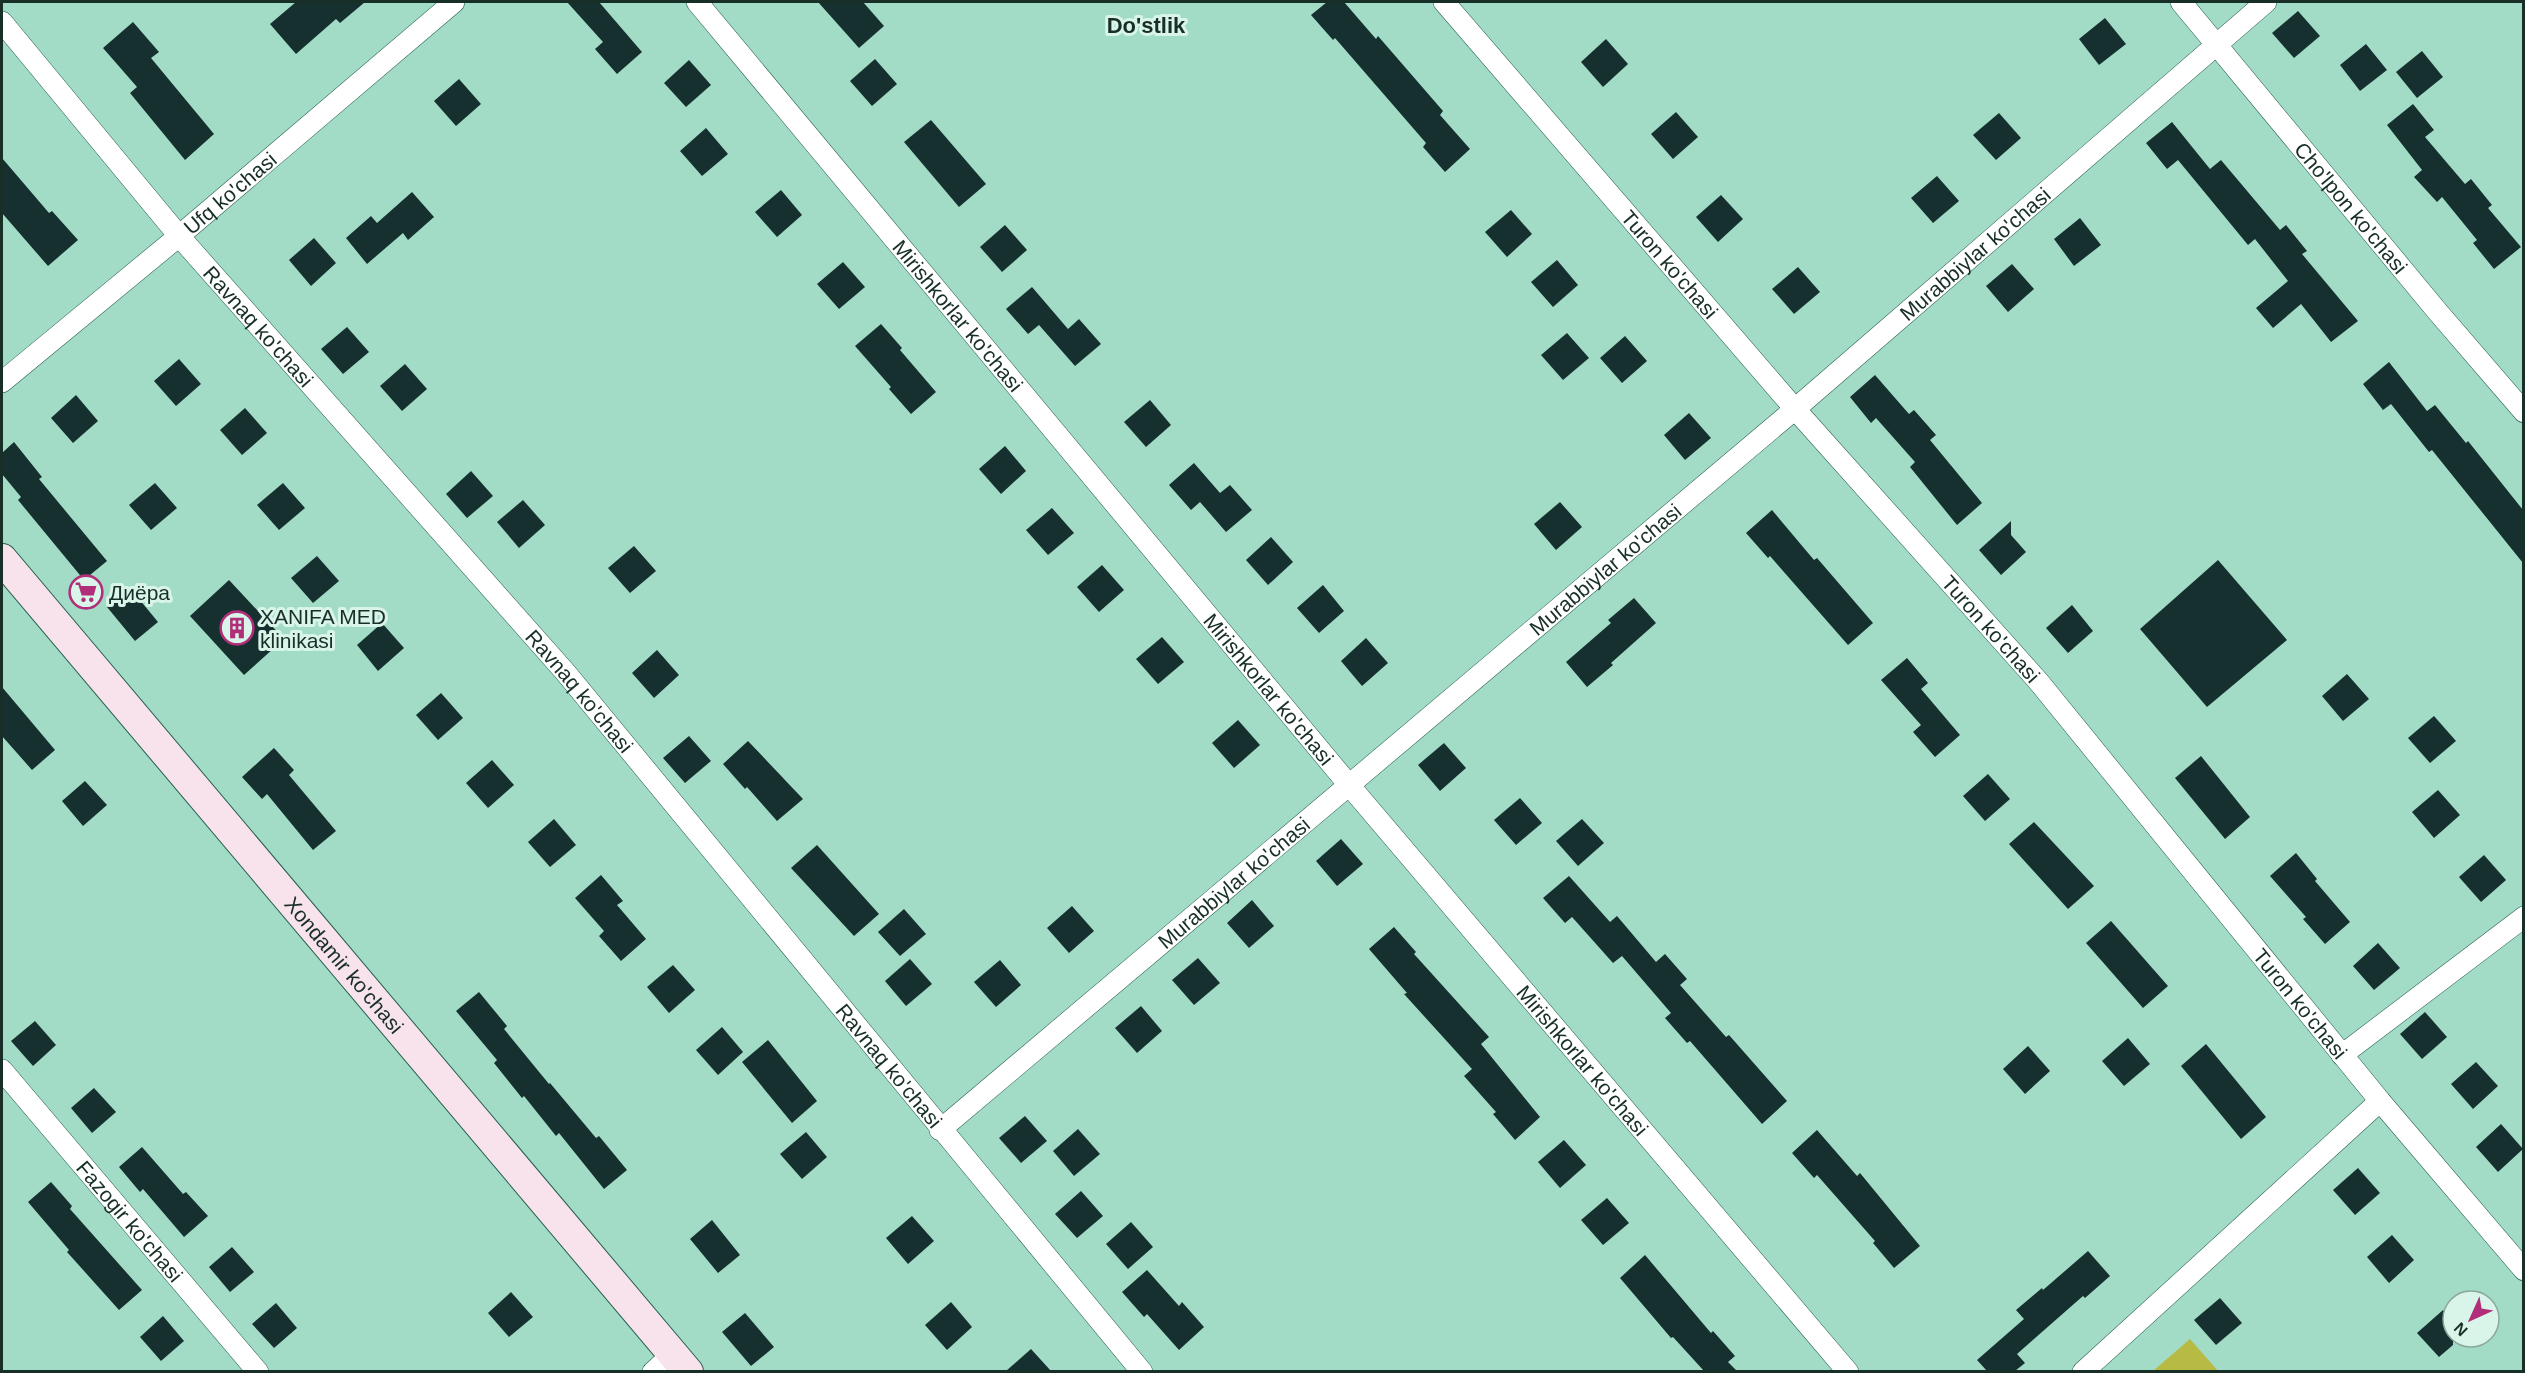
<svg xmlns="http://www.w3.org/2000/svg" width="2525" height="1373" viewBox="0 0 2525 1373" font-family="Arial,sans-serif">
<rect width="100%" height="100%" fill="#a2dcc7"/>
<path fill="#b7ba43" d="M2190 1339 2218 1371H2153Z"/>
<g fill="#16302f">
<path d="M296 2H365L340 23 336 19 296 54 270 24Z"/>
<path d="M567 2H599L642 52 617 74 595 49 603 42Z"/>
<path d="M818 2H863L884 26 859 48Z"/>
<path d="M1327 2H1344L1376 39 1378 36 1443 111 1440 115 1470 149 1445 172 1423 147 1426 143 1335 38 1333 40 1311 15Z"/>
<path d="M2298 11 2320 36 2294 58 2272 33Z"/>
<path d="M2105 18 2126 44 2099 65 2079 39Z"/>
<path d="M133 22 159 52 151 58 214 134 185 160 130 93 137 87 103 48Z"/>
<path d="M1606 39 1628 64 1603 87 1581 62Z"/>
<path d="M2366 44 2387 70 2360 91 2340 65Z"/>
<path d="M2422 51 2443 77 2417 98 2396 72Z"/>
<path d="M875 59 897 84 872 106 850 81Z"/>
<path d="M689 60 711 85 686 107 664 83Z"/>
<path d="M459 79 481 104 456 126 434 101Z"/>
<path d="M2413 104 2434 130 2425 137 2465 184 2471 179 2492 205 2488 208 2521 247 2494 269 2473 243 2477 240 2442 197 2437 202 2414 177 2422 170 2387 125Z"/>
<path d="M1676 112 1698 137 1673 159 1651 134Z"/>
<path d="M1999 113 2021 138 1996 160 1973 135Z"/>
<path d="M931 120 986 184 959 207 904 142Z"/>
<path d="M2172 122 2210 169 2221 160 2280 230 2286 225 2307 251 2302 254 2358 321 2331 342 2301 304 2273 328 2256 308 2288 281 2255 239 2248 245 2178 160 2167 169 2146 143Z"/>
<path d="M706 128 728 154 702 176 680 151Z"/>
<path d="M2 158 49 213 52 211 78 240 48 266 2 213Z"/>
<path d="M1937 176 1959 201 1933 223 1911 198Z"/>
<path d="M781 190 802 215 777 237 755 212Z"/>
<path d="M412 192 434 217 408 240 403 233 367 264 346 238 371 216 377 223Z"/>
<path d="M1721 195 1743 219 1718 242 1696 217Z"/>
<path d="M1511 210 1532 234 1507 257 1485 232Z"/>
<path d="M2080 218 2101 245 2074 266 2054 239Z"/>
<path d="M1005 225 1027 250 1002 272 980 247Z"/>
<path d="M314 238 336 263 311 286 289 260Z"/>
<path d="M1557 260 1578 285 1553 307 1531 282Z"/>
<path d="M843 262 865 287 839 309 817 284Z"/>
<path d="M2012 264 2034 289 2008 312 1986 286Z"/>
<path d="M1798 267 1820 292 1794 314 1772 289Z"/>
<path d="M1032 287 1068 329 1079 319 1101 344 1075 366 1039 325 1028 334 1006 309Z"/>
<path d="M881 324 902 348 900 350 936 392 911 414 889 389 891 387 855 346Z"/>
<path d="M347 327 369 352 343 374 321 349Z"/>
<path d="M1567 333 1589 358 1563 380 1541 355Z"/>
<path d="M1625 336 1647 361 1622 383 1600 358Z"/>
<path d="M179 359 201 384 176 406 154 381Z"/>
<path d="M2389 362 2427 411 2435 405 2466 443 2468 441 2523 510V563L2432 450 2429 452 2391 404 2383 410 2363 384Z"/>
<path d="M405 364 427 389 402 411 380 386Z"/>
<path d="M1875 375 1909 414 1914 410 1936 435 1930 440 1982 503 1957 525 1910 467 1915 462 1876 418 1871 423 1850 397Z"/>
<path d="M76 395 98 421 73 443 51 418Z"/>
<path d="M1150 400 1171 425 1146 447 1124 422Z"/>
<path d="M245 408 267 433 242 455 220 430Z"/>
<path d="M1689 413 1711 438 1685 460 1664 435Z"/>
<path d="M14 442 42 477 39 479 107 561 84 580 18 500 21 497 2 474V453Z"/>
<path d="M1005 446 1026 471 1001 494 979 469Z"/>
<path d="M1194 463 1220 493 1230 485 1252 510 1226 532 1200 502 1191 510 1169 485Z"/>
<path d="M471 471 493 496 467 518 446 494Z"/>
<path d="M155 483 177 508 151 530 129 505Z"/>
<path d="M283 483 305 508 279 530 257 505Z"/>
<path d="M523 500 545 525 519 548 497 522Z"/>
<path d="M1560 502 1582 527 1556 550 1534 524Z"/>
<path d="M1052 508 1074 533 1048 555 1026 530Z"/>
<path d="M1772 510 1814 560 1817 558 1873 623 1848 645 1770 556 1768 558 1746 533Z"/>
<path d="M2011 521V535L2026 552 2001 575 1979 550Z"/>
<path d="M1271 537 1293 562 1268 585 1246 560Z"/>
<path d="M634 546 656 571 630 593 608 568Z"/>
<path d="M317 556 339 581 313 603 291 578Z"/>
<path d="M2218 560 2287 640 2207 707 2140 629Z"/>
<path d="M1102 565 1124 590 1099 612 1077 587Z"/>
<path d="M229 580 284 639 244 675 190 616Z"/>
<path d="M1323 585 1344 611 1319 633 1297 608Z"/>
<path d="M130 588 158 622 135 641 107 607Z"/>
<path d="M1634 598 1656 623 1611 663 1613 665 1587 687 1566 662 1611 623 1608 620Z"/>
<path d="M2072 605 2093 631 2068 653 2046 628Z"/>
<path d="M382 623 404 648 378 671 357 645Z"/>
<path d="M1162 637 1184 662 1158 684 1136 659Z"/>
<path d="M1366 638 1388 663 1362 686 1341 661Z"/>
<path d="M657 650 679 675 654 698 632 673Z"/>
<path d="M1907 658 1928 683 1921 689 1960 735 1935 757 1913 732 1921 725 1881 680Z"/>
<path d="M2347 674 2369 699 2343 721 2322 696Z"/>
<path d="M2 687 55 750 32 770 2 736Z"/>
<path d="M441 693 463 718 438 740 416 715Z"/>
<path d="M2434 716 2456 741 2430 763 2408 738Z"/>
<path d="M1238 720 1260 745 1234 768 1212 743Z"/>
<path d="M689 736 711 761 685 783 663 758Z"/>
<path d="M748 741 803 799 777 821 747 787 745 789 723 764Z"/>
<path d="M1444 743 1466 768 1440 791 1418 765Z"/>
<path d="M274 748 294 770 289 775 336 831 313 850 267 794 262 799 242 777Z"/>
<path d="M2201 756 2250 817 2225 839 2175 778Z"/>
<path d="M492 760 514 785 488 808 466 783Z"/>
<path d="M1988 774 2010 799 1985 821 1963 796Z"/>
<path d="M85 781 107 805 83 826 62 801Z"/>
<path d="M2438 790 2460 815 2434 838 2412 812Z"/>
<path d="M1520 798 1542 823 1516 845 1494 820Z"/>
<path d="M554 819 576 845 550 867 528 842Z"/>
<path d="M1582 819 1604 843 1578 866 1556 841Z"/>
<path d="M2034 822 2094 886 2068 909 2009 844Z"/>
<path d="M1341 839 1363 864 1337 886 1316 861Z"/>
<path d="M817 845 879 914 854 936 791 868Z"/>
<path d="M2296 853 2317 879 2315 881 2350 922 2325 944 2303 919 2306 917 2270 876Z"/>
<path d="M2484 855 2506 880 2481 902 2459 877Z"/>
<path d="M601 875 623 901 617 905 646 939 621 961 599 936 604 931 575 898Z"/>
<path d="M1569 876 1610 922 1617 916 1656 962 1665 954 1687 979 1680 985 1726 1037 1729 1035 1787 1101 1762 1124 1690 1041 1687 1043 1665 1018 1671 1013 1622 956 1613 963 1572 917 1565 923 1543 898Z"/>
<path d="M1252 900 1274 926 1249 948 1227 923Z"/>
<path d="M1072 906 1094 931 1069 953 1047 928Z"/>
<path d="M904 909 926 934 900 956 878 932Z"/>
<path d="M2111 921 2168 986 2143 1008 2086 943Z"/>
<path d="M1394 927 1416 952 1414 954 1489 1037 1481 1044 1540 1117 1515 1140 1493 1114 1496 1112 1464 1076 1472 1069 1404 994 1407 993 1369 949Z"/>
<path d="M2378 943 2400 968 2374 990 2353 966Z"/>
<path d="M1198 958 1220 983 1194 1005 1172 980Z"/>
<path d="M910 959 932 984 906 1006 885 981Z"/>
<path d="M1000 960 1021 985 996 1007 974 982Z"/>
<path d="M673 965 695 990 669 1013 647 987Z"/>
<path d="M479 992 507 1026 504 1029 549 1084 550 1083 596 1138 599 1136 627 1170 604 1189 559 1133 556 1136 524 1096 522 1098 494 1063 497 1060 456 1011Z"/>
<path d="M1141 1006 1162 1031 1137 1053 1115 1028Z"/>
<path d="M2425 1012 2447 1037 2422 1059 2400 1034Z"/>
<path d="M35 1021 56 1045 33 1066 11 1041Z"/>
<path d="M722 1027 743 1052 718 1075 696 1050Z"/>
<path d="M2128 1038 2150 1064 2124 1086 2102 1061Z"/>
<path d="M768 1040 817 1101 792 1123 742 1062Z"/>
<path d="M2206 1044 2266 1117 2241 1139 2181 1066Z"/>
<path d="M2028 1046 2050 1071 2025 1094 2003 1069Z"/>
<path d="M2476 1062 2498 1086 2473 1109 2451 1084Z"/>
<path d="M94 1088 116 1112 92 1133 71 1108Z"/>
<path d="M1025 1116 1047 1141 1021 1163 999 1138Z"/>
<path d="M2501 1124 2523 1149 2498 1172 2476 1147Z"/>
<path d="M1078 1129 1100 1154 1074 1176 1053 1151Z"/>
<path d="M1817 1130 1857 1176 1860 1173 1920 1246 1894 1268 1873 1243 1875 1241 1817 1175 1814 1178 1792 1153Z"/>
<path d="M806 1132 827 1157 802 1179 780 1154Z"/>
<path d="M1564 1140 1586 1165 1560 1188 1538 1162Z"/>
<path d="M142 1147 183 1194 186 1192 208 1216 184 1237 143 1189 140 1192 119 1167Z"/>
<path d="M2358 1168 2380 1193 2355 1215 2333 1190Z"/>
<path d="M51 1182 72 1206 70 1209 142 1290 119 1310 67 1252 69 1250 28 1202Z"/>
<path d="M1081 1191 1103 1216 1077 1238 1055 1214Z"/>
<path d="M1607 1198 1629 1223 1603 1245 1581 1220Z"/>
<path d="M912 1216 934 1241 908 1264 886 1238Z"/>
<path d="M712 1220 740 1255 718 1273 690 1239Z"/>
<path d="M1131 1222 1153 1247 1128 1269 1106 1244Z"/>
<path d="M2392 1235 2414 1260 2389 1283 2367 1257Z"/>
<path d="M232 1247 254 1272 230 1292 209 1267Z"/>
<path d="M2088 1251 2110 1276 2085 1298 2083 1296 2017 1354 2025 1363 2015 1371H1987L1977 1360 2024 1319 2016 1310 2042 1288 2043 1290Z"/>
<path d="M1645 1255 1711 1333 1713 1331 1735 1356 1728 1362 1737 1371H1704L1673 1337 1671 1338 1620 1278Z"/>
<path d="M1147 1270 1179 1306 1182 1302 1204 1327 1179 1350 1147 1314 1144 1317 1122 1292Z"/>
<path d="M511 1292 533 1317 509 1337 488 1313Z"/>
<path d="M2220 1298 2242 1323 2216 1345 2194 1320Z"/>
<path d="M951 1302 972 1327 947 1350 925 1325Z"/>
<path d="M276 1303 297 1328 274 1348 252 1324Z"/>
<path d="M2443 1310 2453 1322V1345L2439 1357 2417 1333Z"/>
<path d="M745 1313 774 1347 751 1366 722 1332Z"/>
<path d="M163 1316 184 1341 161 1361 140 1337Z"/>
<path d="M1031 1349 1051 1371H1006Z"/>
</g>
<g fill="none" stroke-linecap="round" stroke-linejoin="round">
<g stroke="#265e4d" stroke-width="22">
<g id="street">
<path id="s1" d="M697 2 1349 785 1848 1372"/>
<path id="s2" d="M1444 2 1795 409 2038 681 2380 1101 2524 1270"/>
<path id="s3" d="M2181 2 2437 311 2524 412"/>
<path id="s4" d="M2 22 179 236 566 673 1142 1372"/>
<path id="s5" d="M2 382 179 236 454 2"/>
<path d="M2342 1055 2524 917"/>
<path id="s6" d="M2 1070 258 1372"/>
<path id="s7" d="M940 1130 1795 409 2266 2"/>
<path d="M653 1372 673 1354"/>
<path d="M2083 1372 2380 1101"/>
</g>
</g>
<g stroke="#265e4d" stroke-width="32">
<g id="secondary">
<path id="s8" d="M2 559 688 1372"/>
</g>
</g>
<use href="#street" stroke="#fff" stroke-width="21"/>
<use href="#secondary" stroke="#f8e2ec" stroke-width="30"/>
</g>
<defs>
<g id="supermarket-ring" transform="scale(1.725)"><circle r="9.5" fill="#d9f5ea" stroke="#b12f79" stroke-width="1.5"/><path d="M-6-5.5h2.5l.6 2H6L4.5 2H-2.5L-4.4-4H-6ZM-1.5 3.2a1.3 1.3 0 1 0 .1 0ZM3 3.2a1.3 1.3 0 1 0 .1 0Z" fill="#b12f79"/></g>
<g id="building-ring" transform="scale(1.725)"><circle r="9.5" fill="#d9f5ea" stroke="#b12f79" stroke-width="1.5"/><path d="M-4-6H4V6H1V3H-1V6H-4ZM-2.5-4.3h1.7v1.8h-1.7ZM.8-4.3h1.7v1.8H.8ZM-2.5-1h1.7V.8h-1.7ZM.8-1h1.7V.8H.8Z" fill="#b12f79"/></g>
</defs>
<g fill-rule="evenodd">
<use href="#supermarket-ring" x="86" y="592"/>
<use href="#building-ring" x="237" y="628"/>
</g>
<g text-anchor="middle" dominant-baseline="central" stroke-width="6" stroke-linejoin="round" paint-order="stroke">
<g font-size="21" fill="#182f28" stroke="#d9f5ea">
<text stroke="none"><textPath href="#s5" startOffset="296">Ufq ko'chasi</textPath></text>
<text stroke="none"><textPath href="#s3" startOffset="267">Cho'lpon ko'chasi</textPath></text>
<text stroke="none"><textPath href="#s7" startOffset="1356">Murabbiylar ko'chasi</textPath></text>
<text stroke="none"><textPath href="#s2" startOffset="346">Turon ko'chasi</textPath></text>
<text stroke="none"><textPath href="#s1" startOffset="408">Mirishkorlar ko'chasi</textPath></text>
<text stroke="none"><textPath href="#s4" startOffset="398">Ravnaq ko'chasi</textPath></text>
<text stroke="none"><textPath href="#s7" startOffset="870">Murabbiylar ko'chasi</textPath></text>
<text stroke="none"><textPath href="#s2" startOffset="832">Turon ko'chasi</textPath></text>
<text stroke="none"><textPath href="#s1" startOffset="894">Mirishkorlar ko'chasi</textPath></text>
<text stroke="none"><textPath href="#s4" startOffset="884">Ravnaq ko'chasi</textPath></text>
<text stroke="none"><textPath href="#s7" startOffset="384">Murabbiylar ko'chasi</textPath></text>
<text stroke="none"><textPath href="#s8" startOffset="531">Xondamir ko'chasi</textPath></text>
<text stroke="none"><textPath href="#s2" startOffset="1318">Turon ko'chasi</textPath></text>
<text stroke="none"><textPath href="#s1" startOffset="1380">Mirishkorlar ko'chasi</textPath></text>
<text stroke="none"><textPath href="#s4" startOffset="1370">Ravnaq ko'chasi</textPath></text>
<text stroke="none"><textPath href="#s6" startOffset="198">Fazogir ko'chasi</textPath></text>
</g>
<g font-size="21" fill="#182f28" stroke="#d9f5ea" text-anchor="start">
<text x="109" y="592">Диёра</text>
<text x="260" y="616">XANIFA MED<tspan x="260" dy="24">klinikasi</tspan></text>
</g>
<g font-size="22" font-weight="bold" fill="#182f28" stroke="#d9f5ea">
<text x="1146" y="25">Do'stlik</text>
</g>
</g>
<rect width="2525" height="1373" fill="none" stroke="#182f28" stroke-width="6"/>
<g transform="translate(2471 1319) rotate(225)"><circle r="28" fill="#d9f5ea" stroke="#8ca69c" stroke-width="1.5"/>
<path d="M0-4.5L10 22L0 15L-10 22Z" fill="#b12f79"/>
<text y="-9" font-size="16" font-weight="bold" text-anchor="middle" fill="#182f28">N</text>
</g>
</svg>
